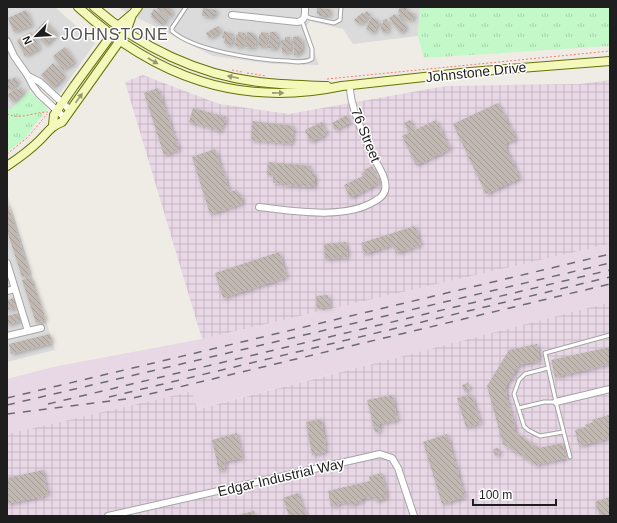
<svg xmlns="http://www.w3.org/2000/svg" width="617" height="523" viewBox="0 0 617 523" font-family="Helvetica,sans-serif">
<defs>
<pattern id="industrial-grid" width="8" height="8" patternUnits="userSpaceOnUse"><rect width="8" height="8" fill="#e8d7e5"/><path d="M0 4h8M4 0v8" fill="none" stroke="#c7b8c4"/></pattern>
<pattern id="park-tufts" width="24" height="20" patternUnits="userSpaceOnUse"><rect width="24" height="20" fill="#c3f8c8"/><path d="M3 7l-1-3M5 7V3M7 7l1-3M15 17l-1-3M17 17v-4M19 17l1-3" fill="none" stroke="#a7d4ab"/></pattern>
<pattern id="building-back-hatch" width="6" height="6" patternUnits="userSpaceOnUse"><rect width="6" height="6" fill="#c0b8b1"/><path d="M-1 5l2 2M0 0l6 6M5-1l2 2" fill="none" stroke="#a59e98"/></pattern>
<filter id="shadow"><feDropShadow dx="2" dy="1.5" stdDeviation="2" flood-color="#0004"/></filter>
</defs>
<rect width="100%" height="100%" fill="#efece5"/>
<g fill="#dcdbdb">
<path d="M7 7H55L95 43 58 96 39 77 29 91 10 111 7 107Z"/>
<path d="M119 7H420L418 36 353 44 343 29 310 21 305 28 319 65 274 64 213 56 122 10Z"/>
<path d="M7 194 55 350 7 362Z"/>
</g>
<g fill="url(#industrial-grid)">
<path d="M143 75 219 104 289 114 446 86 580 84 610 80V244L202 339 125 82Z"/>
<path d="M610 302V516H7V434L192 391 198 409Z"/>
</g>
<path fill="#e8d7e5" d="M610 244V302L197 409 192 391 7 434V379L53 367 202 339Z"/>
<g fill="url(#park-tufts)">
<path d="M420 7H610V46L424 58 418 36Z"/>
<path d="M29 91 48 108 24 139 7 152V107L10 110Z"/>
</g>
<g fill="url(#building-back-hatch)" filter="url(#shadow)">
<path d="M155 7H168L172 10 171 12H173L170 17Z"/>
<path d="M400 7 407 8 406 11 415 14 412 21 399 16 400 13 398 12Z"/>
<path d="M203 8 217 10 216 14H214V17L202 16Z"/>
<path d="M317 8 330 9V16H319V14H317Z"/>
<path d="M154 9 167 18 162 25 151 17 152 15 151 14Z"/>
<path d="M26 10 32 25 14 32 8 18Z"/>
<path d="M367 11 370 15 362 24 360 22 358 24 354 20 362 13 364 14Z"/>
<path d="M395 14 407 27 401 33 391 22 392 21 389 18Z"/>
<path d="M371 17 379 21 374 33 366 29Z"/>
<path d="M387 19 389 31 382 32 380 24H383V20Z"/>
<path d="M45 21 57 34 46 45 34 33Z"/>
<path d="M218 26 221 31 213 37 212 36 209 38 206 33Z"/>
<path d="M224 31 233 34 232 38H233L231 46 224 43 225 38H222Z"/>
<path d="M31 32 40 48 25 56 17 40Z"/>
<path d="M238 32 245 33 244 45H242L241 47 235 46 236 35H238Z"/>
<path d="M247 32 253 33V36H256L255 48 245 47Z"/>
<path d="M261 32 268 33 266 47 258 46 259 34 261 35Z"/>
<path d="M270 32H276V37H279L277 49 268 48Z"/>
<path d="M299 36V39H302L303 51H300V53H298V55H294L293 37Z"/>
<path d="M285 37H290L291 52 282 53 281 40H285Z"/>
<path d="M65 47 75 62 63 70 53 56Z"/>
<path d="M53 63 65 76 53 88 41 75Z"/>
<path d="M15 77 19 83 7 91V80L10 78 11 80Z"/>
<path d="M21 87 24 92 13 102 7 95 16 88 18 90Z"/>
<path d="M158 88 179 150 164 155 144 93Z"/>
<path d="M498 103 516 139 504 144 520 178 486 194 453 124Z"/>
<path d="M193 108 226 117 221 131 189 122Z"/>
<path d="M347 115 350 123 335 130 332 123Z"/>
<path d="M410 120 415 130 436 120 450 149 416 165 402 136 409 133 404 123Z"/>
<path d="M252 121 294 126 292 144 251 140Z"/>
<path d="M322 122 327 134 310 142 305 130Z"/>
<path d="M215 149 230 192 237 190 239 196H241L243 201 241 202 242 204 210 214 192 157Z"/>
<path d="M268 162 311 166 310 174H315V187L284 185V184L273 183V175H267Z"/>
<path d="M372 166 379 183 350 198 344 185 363 176 361 174 365 172 364 170Z"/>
<path d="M7 202 30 274 22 277 7 231Z"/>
<path d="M415 226 421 245 396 253 393 245 364 254 361 243Z"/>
<path d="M346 242 348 257 325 259 324 244Z"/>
<path d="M279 252 287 277 223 298 215 273Z"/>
<path d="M31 277 46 320 36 323 22 280Z"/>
<path d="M328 295 330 307 317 308 316 296Z"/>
<path d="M14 298 17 308 7 310V300Z"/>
<path d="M19 313 21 321 7 325V316Z"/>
<path d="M50 334 52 343 11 354 9 344Z"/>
<path d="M537 344 540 360 519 365 505 388 516 433 539 448 562 443 566 458 536 465 503 444 487 386 509 350Z"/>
<path d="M610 347V364L555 377 551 360Z"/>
<path d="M468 383 470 390 464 391 462 385Z"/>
<path d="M471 394 481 423 466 427 457 398Z"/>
<path d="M392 395 398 420 379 424 381 431 375 432 367 400Z"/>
<path d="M609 415 610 438 579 446 575 430 586 427 585 425 593 422 592 420Z"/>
<path d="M321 419 326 444H325L326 452 312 455 306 422Z"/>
<path d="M237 433 242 458 224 462 225 470 219 471 212 440Z"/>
<path d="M447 434 465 497 442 504 423 442Z"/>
<path d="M498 448 500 454 495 456 493 449Z"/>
<path d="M43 470 48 495 7 504V478Z"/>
<path d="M382 473 387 498 375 501 374 496 361 499 362 502 349 505 348 502 331 506 328 491 370 481 369 476Z"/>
<path d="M298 493 306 516H289L283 498Z"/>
<path d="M610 497V516H600L595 502Z"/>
<path d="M254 511 255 516H238V515Z"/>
</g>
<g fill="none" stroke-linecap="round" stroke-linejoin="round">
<g stroke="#a5a5a5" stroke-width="5">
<g id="lane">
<path d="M186 7 172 28V31C194 51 258 60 288 61 296 62 305 63 312 59V49L302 21"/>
<path d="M305 16 310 18 334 23 340 20 341 7"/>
<path d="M548 368 525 374 519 380 514 394 524 426 528 430 540 436 563 432"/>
<path d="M519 408 544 402H556"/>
<path d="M570 457 556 402 545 353 610 335"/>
</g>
</g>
<g stroke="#a5a5a5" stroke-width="8">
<g id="street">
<path d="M232 15 297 22C306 21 305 14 305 7"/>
<path d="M7 41 14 56 28 76 33 86 39 94 65 118"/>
<path d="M28 76 40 82 70 110"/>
<path d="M259 207C293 211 345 220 375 201 383 197 387 191 385 182 384 174 378 166 375 160 366 141 349 106 350 85"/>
<path d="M7 263 28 331"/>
<path d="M7 291 15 289"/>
<path d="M7 336 41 328"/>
<path d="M556 402 610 389"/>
<path d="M108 516 380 454 392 458 398 468 414 516"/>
</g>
</g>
<g stroke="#667307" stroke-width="10">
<g id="secondary">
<path d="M78 7C155 77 239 108 342 86L470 72 610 61"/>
<path d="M94 7C140 47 199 75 259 82 282 85 304 85 327 86"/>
<path d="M53 125 54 115 74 86 118 26 131 15"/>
<path d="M7 166C19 158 30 150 40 140 49 131 50 127 62 122L126 32 132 15 138 7"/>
</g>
</g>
<g stroke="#f67f6f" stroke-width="1" stroke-dasharray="2 2" stroke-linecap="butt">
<path d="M98 33 100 39"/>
<path d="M232 70 242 72"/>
<path d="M247 73 266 76"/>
<path d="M327 79 610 51"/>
<path d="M7 114C21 120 34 112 48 112"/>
<path d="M7 154 28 137 47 114"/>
</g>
<use href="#lane" stroke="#fff" stroke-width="3"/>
<use href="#street" stroke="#fff" stroke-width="6"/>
<use href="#secondary" stroke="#f4f8ba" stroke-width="8"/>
<g stroke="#6c6c6c" stroke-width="1.5" stroke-dasharray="8 8" stroke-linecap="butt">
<path d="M109 397 610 277"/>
<path d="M7 398 610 254"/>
<path d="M48 404 610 270"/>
<path d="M7 405 610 263"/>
<path d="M7 414 133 398 610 284"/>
</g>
</g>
<defs><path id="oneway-solid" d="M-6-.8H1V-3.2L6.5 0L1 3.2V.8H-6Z"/></defs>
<g fill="#949674">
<use href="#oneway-solid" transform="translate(153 61) rotate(30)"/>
<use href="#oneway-solid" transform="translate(233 77) rotate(-168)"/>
<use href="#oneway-solid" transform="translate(278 93) rotate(1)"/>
<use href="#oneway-solid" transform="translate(79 98) rotate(-54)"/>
</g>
<g text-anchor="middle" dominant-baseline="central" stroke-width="3" stroke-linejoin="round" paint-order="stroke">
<g font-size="14" fill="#1e1e1e" stroke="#fff">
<text transform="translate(476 72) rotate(-6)">Johnstone Drive</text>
<text transform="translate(366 135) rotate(68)">76 Street</text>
<text transform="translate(281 477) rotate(-13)">Edgar Industrial Way</text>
</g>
<g font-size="16" letter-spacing="1" fill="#515151" stroke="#fff">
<text x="115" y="34">JOHNSTONE</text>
</g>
</g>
<rect width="617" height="523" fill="none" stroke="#1e1e1e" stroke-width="16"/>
<g transform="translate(36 36) rotate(245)" stroke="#ffffff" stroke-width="3" paint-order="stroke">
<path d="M0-3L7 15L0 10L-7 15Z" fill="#1e1e1e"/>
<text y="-6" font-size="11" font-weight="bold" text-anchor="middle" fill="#1e1e1e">N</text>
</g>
<path d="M473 499v6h83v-6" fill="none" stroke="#1e1e1e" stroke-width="2"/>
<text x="479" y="499" font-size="12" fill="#1e1e1e" stroke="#ffffff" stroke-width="3" paint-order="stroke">100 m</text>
</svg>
